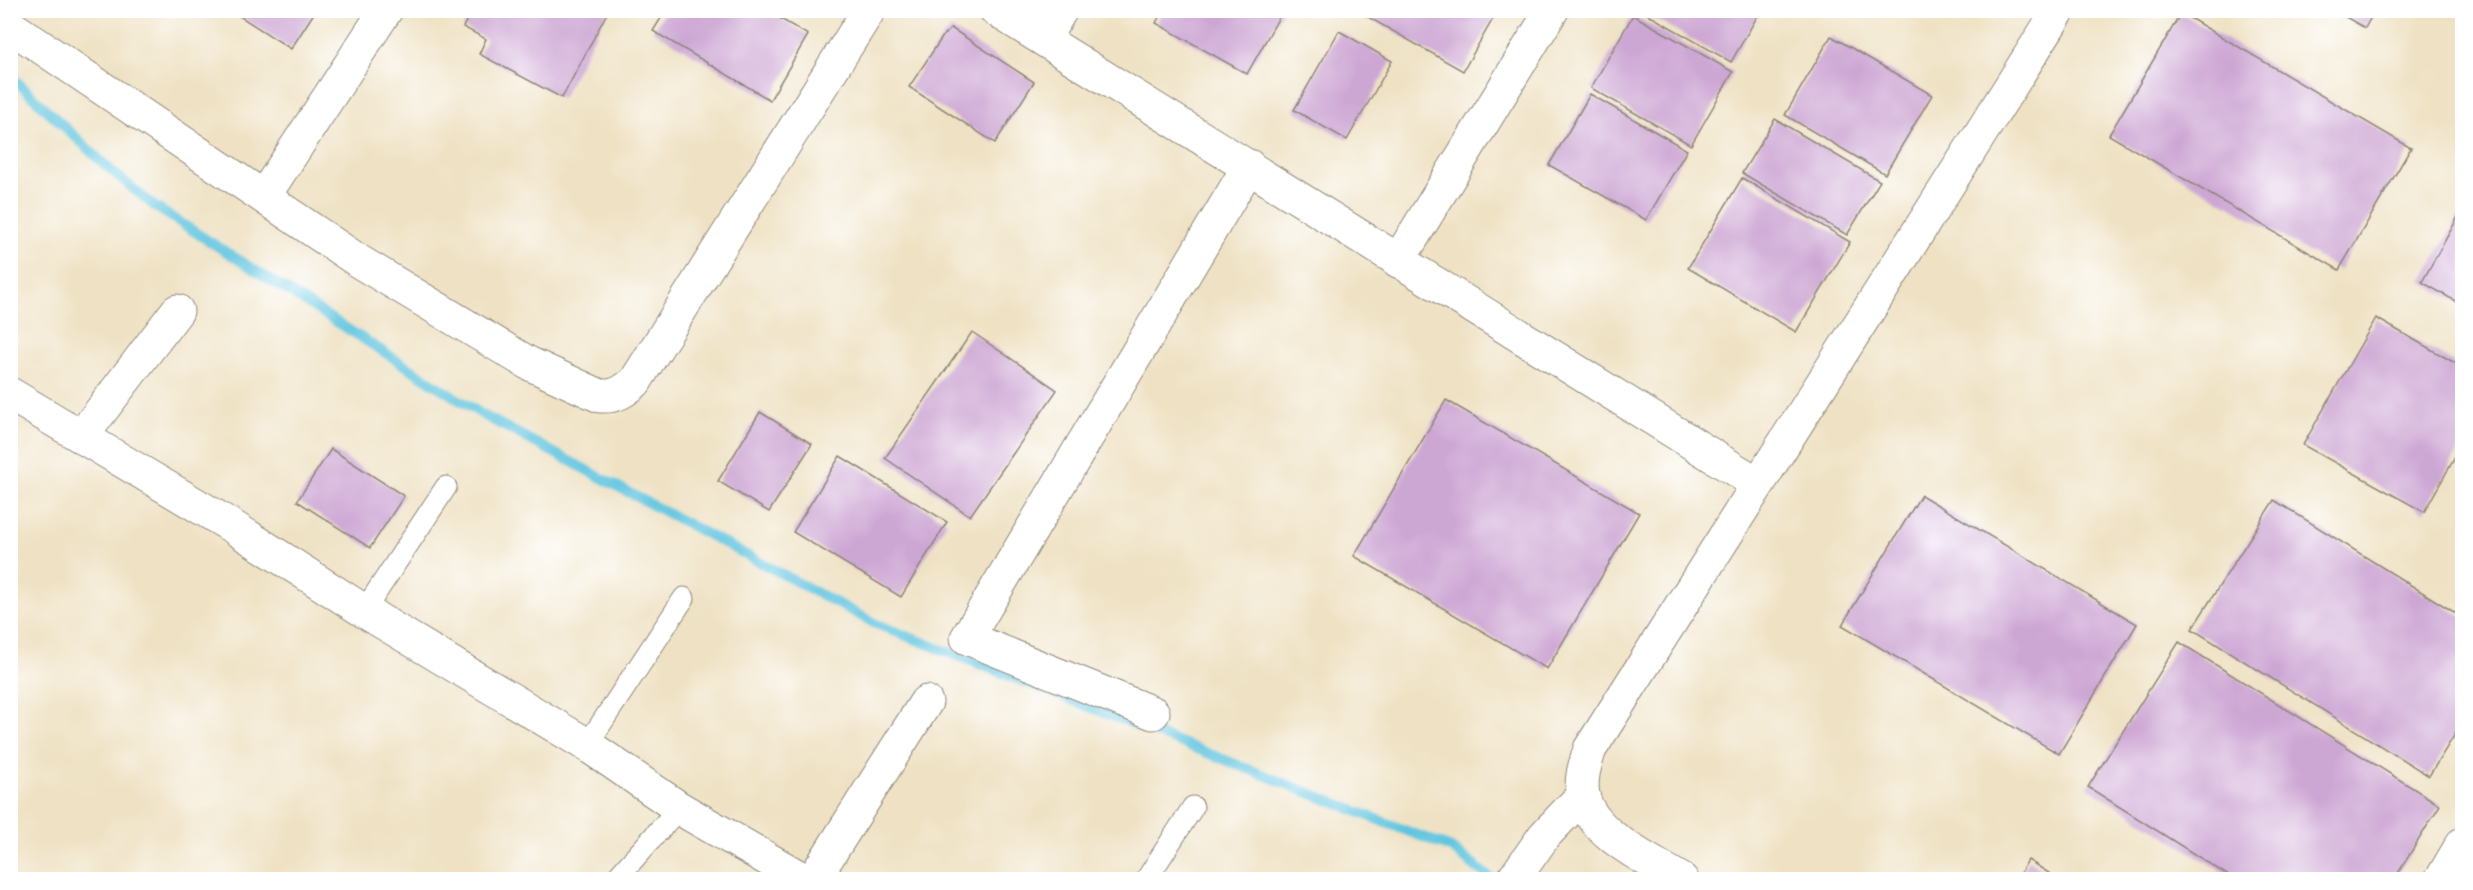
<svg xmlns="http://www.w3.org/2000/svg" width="2473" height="890" viewBox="0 0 2473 890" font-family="Caveat,sans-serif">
<rect width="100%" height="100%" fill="#fff"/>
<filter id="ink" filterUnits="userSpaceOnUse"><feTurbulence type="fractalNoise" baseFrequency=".0167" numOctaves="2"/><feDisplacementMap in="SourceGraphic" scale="12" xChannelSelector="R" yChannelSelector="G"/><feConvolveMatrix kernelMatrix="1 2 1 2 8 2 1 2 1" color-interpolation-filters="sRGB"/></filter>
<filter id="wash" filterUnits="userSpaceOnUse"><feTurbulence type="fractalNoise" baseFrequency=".008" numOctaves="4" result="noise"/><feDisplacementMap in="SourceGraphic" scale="24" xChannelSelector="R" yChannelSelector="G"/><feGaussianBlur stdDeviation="1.35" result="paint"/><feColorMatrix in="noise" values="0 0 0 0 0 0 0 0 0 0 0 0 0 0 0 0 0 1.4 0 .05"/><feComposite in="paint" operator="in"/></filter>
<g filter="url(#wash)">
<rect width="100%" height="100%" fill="#efe2c4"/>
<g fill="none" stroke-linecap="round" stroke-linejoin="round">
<path stroke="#61c5df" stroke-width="10" d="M10 75 106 166 154 206 483 415 876 624 1451 848 1493 880"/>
</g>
<g id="blocks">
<g fill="#cda7d4">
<path d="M230 10H316L291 49Z"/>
<path d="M472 10H602L607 13 562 98 479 54 486 39 463 27Z"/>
<path d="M666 10H766L808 35 770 100 653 31Z"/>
<path d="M1163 10H1283L1247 74 1156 23Z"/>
<path d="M1360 10H1498L1463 71 1359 12Z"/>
<path d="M1640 10H1761L1731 62Z"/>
<path d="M2333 10H2375L2365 28Z"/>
<path d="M2181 13 2411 148 2339 270 2109 135Z"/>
<path d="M1633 15 1733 72 1691 145 1591 88Z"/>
<path d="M951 28 1034 82 995 143 909 87 945 33 946 34Z"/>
<path d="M1339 31 1392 61 1347 140 1294 110Z"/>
<path d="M1831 36 1932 95 1885 174 1785 115Z"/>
<path d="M1590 94 1687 150 1646 220 1549 165Z"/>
<path d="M1775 119 1880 181 1847 235 1742 173Z"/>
<path d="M1742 178 1850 242 1796 332 1688 268Z"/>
<path d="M2462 210V305L2422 282Z"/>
<path d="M2376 318 2462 367V445L2424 512 2303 445Z"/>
<path d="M972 332 1057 390 970 516 885 458Z"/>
<path d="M1446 400 1639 513 1547 669 1354 556Z"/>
<path d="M760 412 812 444 769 512 718 481Z"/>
<path d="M331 449 404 496 370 548 297 501Z"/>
<path d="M840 456 947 522 901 597 793 532Z"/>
<path d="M1921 495 2137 624 2059 754 1842 625Z"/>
<path d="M2274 500 2462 617V723L2429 776 2192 629Z"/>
<path d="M2179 642 2440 805 2394 880H2235L2088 787Z"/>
<path d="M2028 860 2060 880H2016Z"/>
</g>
</g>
</g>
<g filter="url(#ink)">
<use href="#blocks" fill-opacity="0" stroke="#8d8678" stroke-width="1.5"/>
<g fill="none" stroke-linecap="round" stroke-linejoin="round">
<g stroke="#8d8678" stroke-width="23">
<g id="lane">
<path d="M364 611 446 487"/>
<path d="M587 745 684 598"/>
<path d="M615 880 679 808"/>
<path d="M1146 880 1193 807"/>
</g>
</g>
<g stroke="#8d8678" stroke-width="35">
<g id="street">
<path d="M996 10 1758 484"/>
<path d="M10 26 360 262 528 363 600 396C616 397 623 392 635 382L869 10"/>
<path d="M1044 38 1061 10"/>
<path d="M264 196 386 10"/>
<path d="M1398 261 1552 10"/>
<path d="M10 394 230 525 364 611 587 745 679 808 804 880"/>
<path d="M82 436 177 311"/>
<path d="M1153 713 967 638 1249 166"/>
<path d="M813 880 926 702"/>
<path d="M1513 880 1544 836 1583 795"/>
<path d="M2441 880 2462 844"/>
</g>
</g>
<g stroke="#8d8678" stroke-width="35">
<path id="secondary" d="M1682 880C1651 861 1590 834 1583 795 1580 779 1585 764 1590 749L2059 10"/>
</g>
<use href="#lane" stroke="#fff" stroke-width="21"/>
<use href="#street" stroke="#fff" stroke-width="33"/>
<use href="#secondary" stroke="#fff" stroke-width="33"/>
</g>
</g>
<rect width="2473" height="890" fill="none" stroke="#fff" stroke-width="36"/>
</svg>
